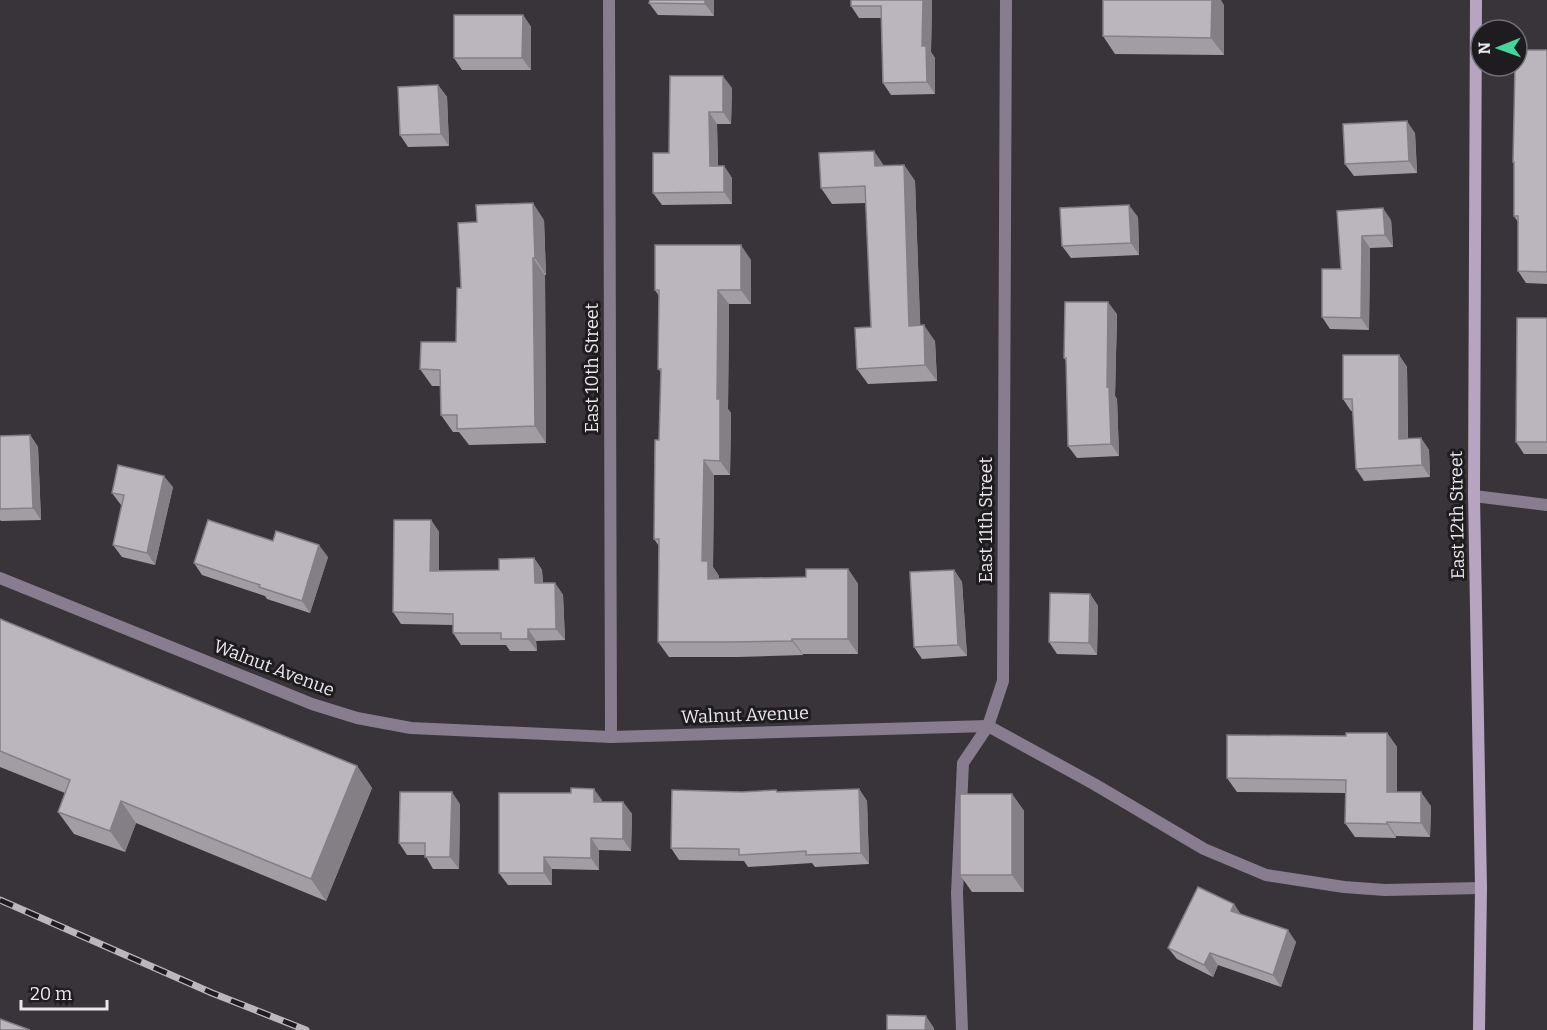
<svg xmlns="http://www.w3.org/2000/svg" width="1547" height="1030" viewBox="0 0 1547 1030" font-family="Bitter,serif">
<rect width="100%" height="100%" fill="#38343a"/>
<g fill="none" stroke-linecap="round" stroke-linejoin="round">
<g stroke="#887c8f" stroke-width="12">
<path d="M609 0 611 737"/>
<path d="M1474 496 1547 505"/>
<path d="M0 578 312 704 357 718 411 728 611 737 988 726 1094 784 1204 849 1266 875 1344 887 1385 890 1481 888"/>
<path d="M962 1030 957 893 963 763 988 726 1003 681 1006 0"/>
</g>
<path stroke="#b6a4c1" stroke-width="12" d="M1476 0 1474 496 1481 888 1479 1030"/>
<g stroke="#bab8bc" stroke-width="7">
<path id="rail" d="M0 900 212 993 306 1030"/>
</g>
<use href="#rail" stroke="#1e1c1f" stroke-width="4.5" stroke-dasharray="14" stroke-linecap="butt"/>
</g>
<g fill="#a19da3">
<path d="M650 0H714V16L658 15 649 3Z"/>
<path d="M851 0H932L931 52 935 58V94L891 95 883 83 881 18H859L851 6Z"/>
<path d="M1224 5V55L1115 54 1103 36Z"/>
<path d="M523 15 531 27V70H462L454 58Z"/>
<path d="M1547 50V284L1526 283 1518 271V222L1514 216V164L1513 162Z"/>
<path d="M438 85 447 97 449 146 408 147 400 135Z"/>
<path d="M732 88 731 124H717L718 166H724L732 178V204L662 205 653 193 669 153Z"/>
<path d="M1415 133 1417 173 1354 176 1345 164Z"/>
<path d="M904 165 915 181 920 325 935 341 937 381 868 384 857 369 871 327 866 203 832 204 821 188 884 166Z"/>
<path d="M1337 211 1391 220 1393 247 1370 248 1369 330 1330 329 1322 317 1341 269Z"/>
<path d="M1138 217 1139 255 1071 258 1062 246Z"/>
<path d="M544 220 546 275H545L546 443 469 445 459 432H453L441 415 440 386H432L420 369 456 342 461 288Z"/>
<path d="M751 260V304H729L728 409 731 413 730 475H714L713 567 719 576V579L806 577 848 569 858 584V654H803V655L737 657H669L658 642 659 546 654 539 659 440 661 372 658 369 659 296 655 290Z"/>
<path d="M1117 314 1115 396 1117 399 1119 456 1077 458 1068 446 1066 361 1064 358Z"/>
<path d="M1547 318V454H1524L1516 442Z"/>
<path d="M1399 355 1407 367 1408 439 1421 438 1429 450 1430 477 1364 481 1356 469 1353 411H1351L1343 399Z"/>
<path d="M30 435 38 447 41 520 1 521 0 520V436Z"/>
<path d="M173 487 155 565 122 557 113 545 122 505H121L112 493Z"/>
<path d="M431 520 439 532V571L499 570 534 558 542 570 543 583H555L563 595 565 640 536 641 537 651H510L506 645H461L453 633V625L401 624 393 612Z"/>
<path d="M273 541 328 557 310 613 267 599 265 596 202 575 194 563Z"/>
<path d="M954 570 962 582 967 656 922 659 914 647Z"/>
<path d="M1090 594 1098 606 1097 655 1057 654 1049 642Z"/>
<path d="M0 619 357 766 372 788 326 901 136 823 125 852 74 834 58 812 65 793 0 767Z"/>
<path d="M1387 733 1397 747V792L1431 806 1430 837 1396 836V838L1355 837 1345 823 1346 793 1237 792 1227 778 1346 736Z"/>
<path d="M859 789 867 801 869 864 815 867 812 863 748 867 744 861 679 860 671 848 742 792 776 790 778 792Z"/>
<path d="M1012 794 1024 811V892H972L960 875Z"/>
<path d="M602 800V802H623L632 814 631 851 599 850V870L552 869V885H508L499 873Z"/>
<path d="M460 804 459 869H433L425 855H407L399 843Z"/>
<path d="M1234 904 1240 914 1296 942 1281 987 1218 965 1213 977 1177 959 1168 948Z"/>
</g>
<g fill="#837f85">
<path d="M705 0H714V16L705 4Z"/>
<path d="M923 0H932L931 52 935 58V94L927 82 922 46Z"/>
<path d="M1212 0H1221L1224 5V55L1211 38Z"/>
<path d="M523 15 531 27V70L522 58Z"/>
<path d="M723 76 732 88 731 124 723 112Z"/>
<path d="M438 85 447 97 449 146 441 134Z"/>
<path d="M709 112 717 124 718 178 710 166Z"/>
<path d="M1407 121 1415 133 1417 173 1409 161Z"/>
<path d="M874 151 885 167 875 166Z"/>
<path d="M904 165 915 181 921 342 909 326Z"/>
<path d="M724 166 732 178V204L724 192Z"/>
<path d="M533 203 544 220 546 275 535 258Z"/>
<path d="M1129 205 1138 217 1139 255 1131 243Z"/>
<path d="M1383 208 1391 220 1393 247 1385 235Z"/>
<path d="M1362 236 1370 248 1369 330 1361 318Z"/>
<path d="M741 245 751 260V304L741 290Z"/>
<path d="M533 258 545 275 546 443 535 426Z"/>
<path d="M718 290 729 304 728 409 731 413 730 475 720 461 717 399Z"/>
<path d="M1108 302 1117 314 1115 396 1117 399 1119 456 1111 444 1107 387Z"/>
<path d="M924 325 935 341 937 381 925 365Z"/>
<path d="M1399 355 1407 367 1408 451 1399 439Z"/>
<path d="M30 435 38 447 41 520 33 508Z"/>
<path d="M1421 438 1429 450 1430 477 1422 465Z"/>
<path d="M704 460 714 475 713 567 719 576V594L708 579 702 561Z"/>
<path d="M164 476 173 487 155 565 147 553Z"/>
<path d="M431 520 439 532V583L430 571Z"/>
<path d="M319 545 328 557 310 613 302 601Z"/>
<path d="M534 558 542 570 543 595 535 583Z"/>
<path d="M848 569 858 584V654L848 639Z"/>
<path d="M954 570 962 582 967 656 958 645Z"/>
<path d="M555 583 563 595 565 640 556 629Z"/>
<path d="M1090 594 1098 606 1097 655 1089 643Z"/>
<path d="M528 629 536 641 537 651 528 639Z"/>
<path d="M792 639 803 654V655L792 641Z"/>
<path d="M1387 733 1397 747V805L1387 792Z"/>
<path d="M357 766 372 788 326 901 311 879Z"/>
<path d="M594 789 602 800V814L594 802Z"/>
<path d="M859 789 867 801 869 864 861 853Z"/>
<path d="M452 792 460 804 459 869 450 857Z"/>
<path d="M1421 792 1431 806 1430 837 1421 823Z"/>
<path d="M1012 794 1024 811V892L1012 875Z"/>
<path d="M121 801 136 823 125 852 110 831Z"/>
<path d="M623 802 632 814 631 851 623 839Z"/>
<path d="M1387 822 1396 836V838L1387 824Z"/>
<path d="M591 838 599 850V870L591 858Z"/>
<path d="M544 857 552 869V885L544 873Z"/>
<path d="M1234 904 1242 916 1231 911Z"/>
<path d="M1288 930 1296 942 1281 987 1273 975Z"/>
<path d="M1210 953 1218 965 1213 977 1204 965Z"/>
<path d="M926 1016 934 1028V1030H925Z"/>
</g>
<g fill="#bbb6be" stroke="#837f85" stroke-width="1.5">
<path d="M650 0H705V4L649 3Z"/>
<path d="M851 0H923L922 46H926L927 82 883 83 881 6H851Z"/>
<path d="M1103 0H1212L1211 38 1103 36Z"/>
<path d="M454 15H523L522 58H454Z"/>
<path d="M1517 50H1547V272L1518 271V216H1514V162H1513L1515 66H1517Z"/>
<path d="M670 76H723V112H709L710 166H724V192L653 193V153H669Z"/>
<path d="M438 85 441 134 400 135 398 87Z"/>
<path d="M1407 121 1409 161 1345 164 1343 124Z"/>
<path d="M874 151 875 166 904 165 909 326 924 325 925 365 857 369 855 328 871 327 865 186 821 188 819 153Z"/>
<path d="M533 203 535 258H533L535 426 457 429V415H441L440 370 420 369 421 342H456L457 288H461L458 223 477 222 476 205Z"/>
<path d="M1129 205 1131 243 1062 246 1060 208Z"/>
<path d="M1383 208 1385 235 1362 236 1361 318 1322 317V269H1341L1337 211Z"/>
<path d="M655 245H741V290H718L717 399H720V461L704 460 702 561H708V579L806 577V569H848V639H792V641L727 642H658L659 539H654L655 440H659L661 369H658L659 290H655Z"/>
<path d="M1065 302H1108L1107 387H1109L1111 444 1068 446 1066 358H1064Z"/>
<path d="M1517 318H1547V442H1516Z"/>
<path d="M1343 355H1399V439L1421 438 1422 465 1356 469 1352 399H1343Z"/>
<path d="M30 435 33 508 0 509V436Z"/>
<path d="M118 465 164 476 147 553 113 545 124 495 112 493Z"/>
<path d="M208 520 273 541 276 531 319 545 302 601 259 587 260 585 194 563Z"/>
<path d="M394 520H431L430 571 499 570V559L534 558 535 583H555L556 629H528V639H501V633H453V614L393 612Z"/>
<path d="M954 570 958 645 914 647 910 572Z"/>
<path d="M1050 593 1090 594 1089 643 1049 642Z"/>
<path d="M0 619 357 766 311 879 121 801 110 831 58 812 70 780 0 751Z"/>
<path d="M1346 733H1387V792H1421V823L1387 822V824L1345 823 1346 780 1227 778V735L1346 736Z"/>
<path d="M571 788 594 789V802H623V839L591 838V858L544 857V873H499V793H571Z"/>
<path d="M859 789 861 853 806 855V851L739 855V849L671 848 672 790 742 792 776 790 777 792Z"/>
<path d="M400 792H452L450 857H425V843H399Z"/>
<rect x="960" y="794" width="52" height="81"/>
<path d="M1198 887 1234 904 1231 911 1288 930 1273 975 1210 953 1204 965 1168 948Z"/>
<path d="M887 1015 926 1016 925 1030H887Z"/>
<path d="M0 1019 30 1030H0Z"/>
</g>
<g text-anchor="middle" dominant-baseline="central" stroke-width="6" stroke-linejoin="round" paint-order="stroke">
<g font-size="18" fill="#eae8ec" stroke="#1e1c1f">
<text transform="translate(592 368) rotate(-90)">East 10th Street</text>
<text transform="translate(1457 515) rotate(-91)">East 12th Street</text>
<text transform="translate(986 520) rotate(-90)">East 11th Street</text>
<text transform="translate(274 668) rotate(21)">Walnut Avenue</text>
<text transform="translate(745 715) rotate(-2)">Walnut Avenue</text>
</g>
</g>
<g transform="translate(1499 48) rotate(269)"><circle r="28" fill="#1e1c1f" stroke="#706e71" stroke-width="1.5"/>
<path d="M0-4.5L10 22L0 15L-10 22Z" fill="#48d49d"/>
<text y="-9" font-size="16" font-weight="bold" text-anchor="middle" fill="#eae8ec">N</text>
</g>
<path d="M21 1000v9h86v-9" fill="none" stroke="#eae8ec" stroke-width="3"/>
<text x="30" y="1000" font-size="18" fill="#eae8ec" stroke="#1e1c1f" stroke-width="4.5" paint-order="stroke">20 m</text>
</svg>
